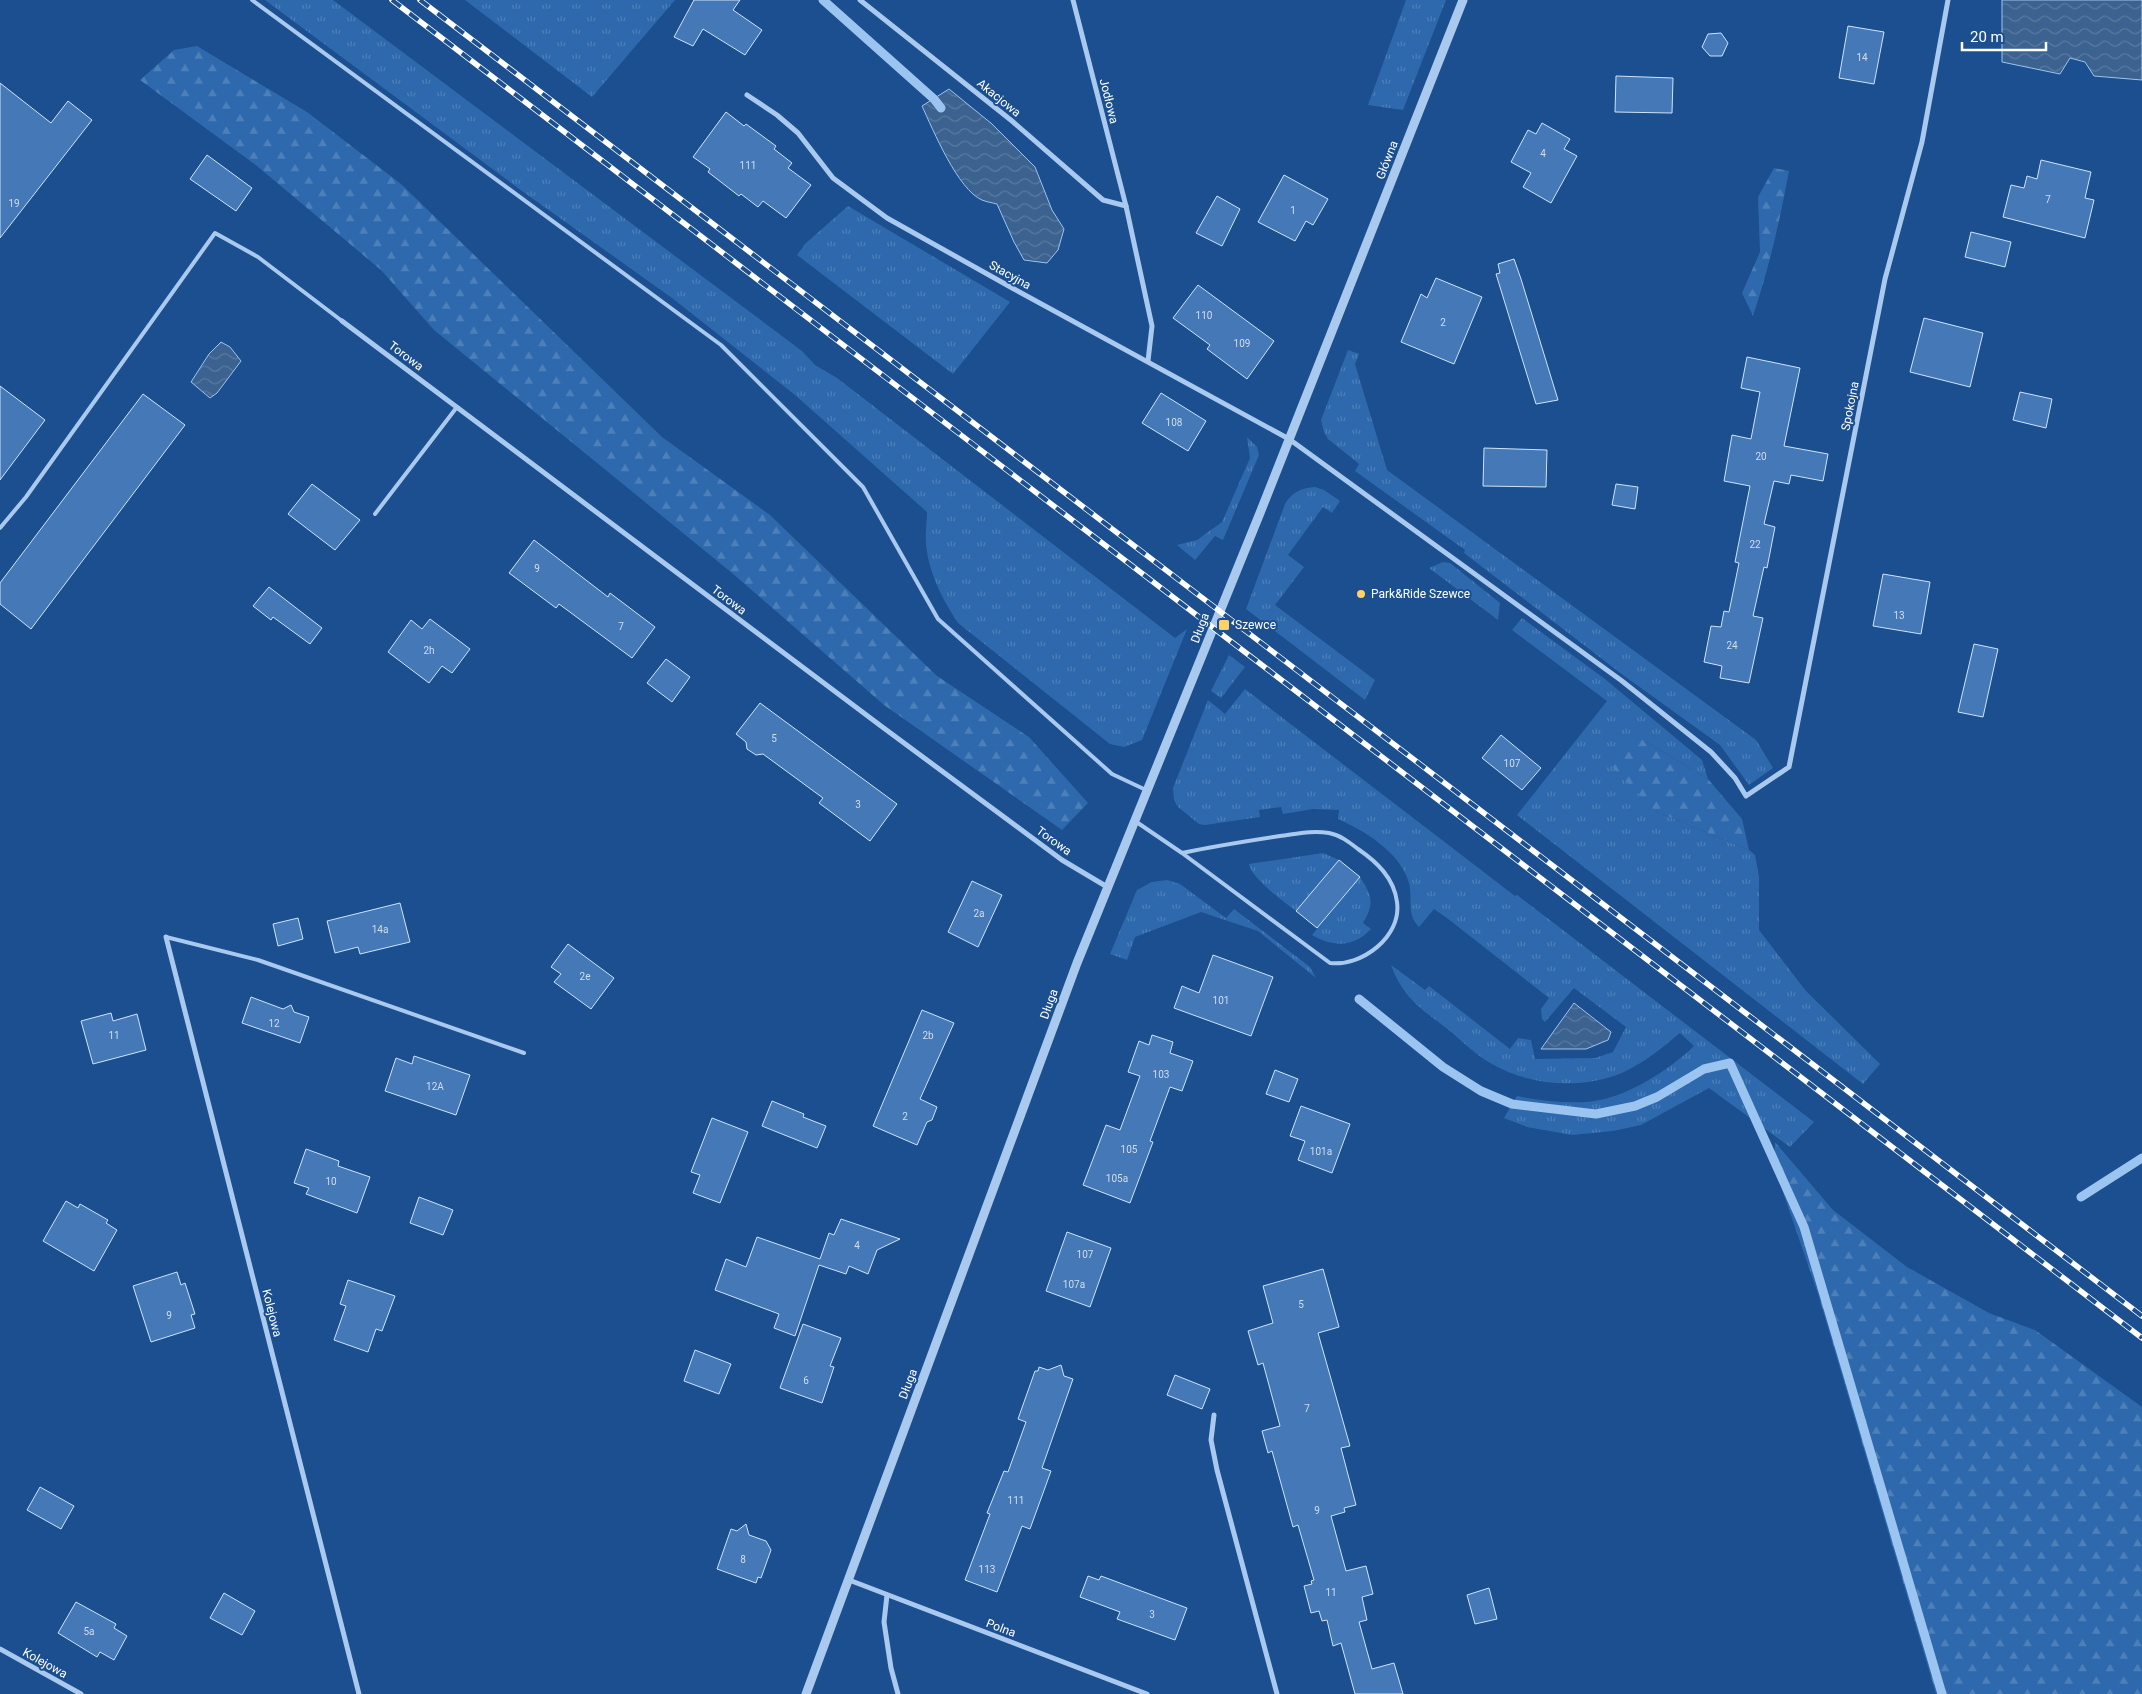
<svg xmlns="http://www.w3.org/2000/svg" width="2142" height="1694" viewBox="0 0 2142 1694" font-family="Roboto,sans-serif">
<defs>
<pattern id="grass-tufts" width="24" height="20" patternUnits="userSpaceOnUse" patternTransform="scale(1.25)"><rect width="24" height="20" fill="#2e69ad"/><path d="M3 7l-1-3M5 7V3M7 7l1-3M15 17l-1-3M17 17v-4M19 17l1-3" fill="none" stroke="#4d80b9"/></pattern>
<pattern id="forest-firs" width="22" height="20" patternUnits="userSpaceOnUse" patternTransform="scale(1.25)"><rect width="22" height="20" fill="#2e69ad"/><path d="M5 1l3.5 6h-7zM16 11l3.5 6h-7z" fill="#4d80b9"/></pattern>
<pattern id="water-waves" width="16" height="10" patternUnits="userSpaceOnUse" patternTransform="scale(1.25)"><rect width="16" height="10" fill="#3c6290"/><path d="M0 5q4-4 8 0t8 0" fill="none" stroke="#597aa1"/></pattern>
</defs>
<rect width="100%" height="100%" fill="#1b4f8f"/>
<g fill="url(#grass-tufts)">
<path d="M265 0H333L802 351 815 365 837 378 1175 638 1187 629 1142 740 1124 747 1110 744 958 623C942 598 929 574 926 544 925 533 927 522 927 512L795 395 672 298 522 191Z"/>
<path d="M465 0H675L592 97Z"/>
<path d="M1406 0H1446L1403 110 1368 105Z"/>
<path d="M848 206 1010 302 953 374 797 255 806 243Z"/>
<path d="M1348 350 1359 354 1355 364 1387 470 1756 740 1773 768 1749 785 1720 745 1623 675 1464 553 1465 550 1355 471 1359 464 1328 439 1324 432 1321 420Z"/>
<path d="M1247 437 1257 447 1259 455 1223 540 1215 536 1195 560 1177 545 1197 540 1222 522 1250 458Z"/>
<path d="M1315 487 1324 490 1340 501 1332 513 1323 507 1288 555 1304 567 1275 605 1375 680 1365 700 1246 609 1285 504C1292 492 1301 488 1315 487Z"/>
<path d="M1443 562 1450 563 1500 603 1498 620 1429 568Z"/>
<path d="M1522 618 1605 679 1702 760 1708 779 1638 737 1655 811 1749 850 1755 855 1759 877V930L1806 991 1880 1064 1863 1084 1517 815 1607 701 1512 630Z"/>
<path d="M1229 655 1245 667 1221 698 1211 691Z"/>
<path d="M1245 689 1515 896 1517 895 1814 1122 1790 1147 1709 1088 1641 1125 1613 1131 1572 1135 1527 1127 1504 1118 1517 1096C1539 1101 1563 1103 1586 1102 1623 1100 1668 1071 1694 1046L1680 1033C1662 1048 1645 1062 1624 1072 1583 1090 1530 1086 1492 1064 1477 1056 1463 1042 1450 1031 1422 1009 1404 1000 1391 965L1425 990 1429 986 1510 1049 1518 1038 1531 1040 1535 1059 1595 1058 1613 1052 1626 1027 1574 988 1545 1022 1542 1019 1541 1009 1549 998 1447 918 1434 909 1419 927C1406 914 1413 899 1409 883 1401 853 1365 831 1338 819L1339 810 1313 809 1283 814 1281 807 1259 810 1260 817 1205 825 1199 824 1178 807 1174 800 1173 788 1208 700 1225 714Z"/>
<path d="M1323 853 1339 860 1296 911C1284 902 1251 878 1249 864Z"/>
<path d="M1360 877C1372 896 1375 903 1363 923L1371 929C1353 948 1333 947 1312 935Z"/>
<path d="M1167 880 1180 884 1226 918 1234 909 1310 967 1316 978 1258 931 1201 912 1135 937 1127 960 1110 954 1137 890 1152 882Z"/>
</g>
<g fill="url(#forest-firs)">
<path d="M197 46 307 112 401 184 662 437 770 515 937 676 1029 737 1088 803 1062 830 884 705 732 573 434 330 381 270 257 166 140 80 174 50Z"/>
<path d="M1774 168 1789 171C1780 220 1769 268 1753 316L1742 293 1760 252 1758 197Z"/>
<path d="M1638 737 1708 779 1742 819 1749 850 1655 811 1612 767Z"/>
<path d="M1775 1142 1833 1210 1907 1267 1989 1313 2035 1330 2142 1407V1694H1936L1818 1294 1774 1166Z"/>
</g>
<g fill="url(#water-waves)" stroke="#9cc4f0">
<path d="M2002 0H2142V80L2094 76 2085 62 2070 58 2060 74 2002 62Z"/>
<path d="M949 89 992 124 1035 167 1052 210 1064 229 1058 250 1047 263 1024 260 1014 242 997 204C993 203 987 202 982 200 958 190 933 130 922 106Z"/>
<path d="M221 342 230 347 241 361 217 393 210 398 191 382 209 354Z"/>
<path d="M1574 1003 1611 1032 1608 1040 1586 1049H1541Z"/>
</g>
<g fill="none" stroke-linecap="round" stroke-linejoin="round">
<g stroke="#9cc4f0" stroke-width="9">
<path d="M823 0 934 99 941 108"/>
<path d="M1359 999 1443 1067 1481 1091 1512 1104 1596 1114 1635 1106 1657 1097 1704 1069 1730 1063 1804 1227 1942 1694"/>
<path d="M2081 1197 2142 1158"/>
</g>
</g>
<g fill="#4478b7" stroke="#cfe3fa">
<path d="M694 0H740L733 10 762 30 745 55 703 29 693 46 674 37Z"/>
<path d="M1848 26 1884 32 1874 84 1839 78Z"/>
<path d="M1721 33 1728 43 1722 56H1710L1702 47 1708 34Z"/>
<path d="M1616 76 1673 78 1672 113 1615 112Z"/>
<path d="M0 83 51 123 68 101 92 120 0 238Z"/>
<path d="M726 112 744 126 746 124 776 146 774 149 792 163 788 168 811 185 786 218 763 201 758 207 741 194 739 196 708 172 710 169 693 157Z"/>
<path d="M1542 123 1570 139 1564 149 1577 156 1551 203 1523 187 1531 173 1511 162 1528 130 1536 134Z"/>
<path d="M207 155 252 188 236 211 190 179Z"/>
<path d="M2041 160 2091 172 2085 198 2094 200 2085 238 2003 217 2011 185 2024 188 2027 176 2037 179Z"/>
<path d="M1284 175 1328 199 1313 225 1306 221 1295 241 1258 222Z"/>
<path d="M1217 196 1240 209 1222 246 1196 233Z"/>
<path d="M1971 232 2011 242 2005 267 1965 257Z"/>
<path d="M1514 259 1521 279 1558 400 1536 404 1496 274 1500 273 1498 264Z"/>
<path d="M1436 278 1482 297 1454 364 1401 342 1421 294 1427 298Z"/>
<path d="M1198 285 1274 341 1247 379 1207 349 1210 345 1173 318Z"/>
<path d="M1924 318 1983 333 1970 387 1910 372Z"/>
<path d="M1747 357 1800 368 1784 446 1828 454 1823 481 1791 475 1789 484 1774 481 1764 524 1775 527 1767 568 1764 567 1753 616 1763 618 1749 683 1720 678 1722 666 1704 662 1711 626 1721 627 1724 611 1729 612 1739 563 1735 562 1750 486 1724 481 1732 435 1751 439 1760 392 1741 388Z"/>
<path d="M0 386 45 420 0 480Z"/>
<path d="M2020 392 2052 399 2046 428 2013 420Z"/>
<path d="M1161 393 1206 421 1188 451 1142 423Z"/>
<path d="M143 394 185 425 31 629 0 604V583Z"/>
<path d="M1484 448 1547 450 1546 487 1483 486Z"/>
<path d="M312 484 360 520 335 550 288 514Z"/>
<path d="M1616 484 1638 487 1635 509 1612 505Z"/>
<path d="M534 540 608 597 610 593 655 627 632 658 559 604 556 608 509 573Z"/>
<path d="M1883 574 1930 582 1921 634 1873 626Z"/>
<path d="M269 587 322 628 310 644 273 617 271 620 253 606Z"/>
<path d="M430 619 470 649 452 673 442 666 429 683 388 652 411 620 422 629Z"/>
<path d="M1974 644 1998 649 1983 717 1958 712Z"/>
<path d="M666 659 690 677 672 702 647 683Z"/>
<path d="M760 703 897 804 870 841 819 803 823 798 763 754 756 755 747 749 746 742 736 734Z"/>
<path d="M1501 735 1541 768 1522 790 1482 758Z"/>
<path d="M1339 860 1360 877 1317 928 1296 911Z"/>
<path d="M972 881 1002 895 978 947 948 932Z"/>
<path d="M400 903 410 942 360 954 358 947 335 953 327 921Z"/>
<path d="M298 918 303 939 278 946 273 924Z"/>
<path d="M568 944 614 978 591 1009 554 982 561 974 551 967Z"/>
<path d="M1213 955 1273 977 1251 1036 1174 1008 1182 986 1199 993Z"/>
<path d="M251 997 283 1009 291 1005 294 1012 309 1017 300 1043 242 1023Z"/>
<path d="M922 1010 954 1023 920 1099 937 1107 932 1120 927 1122 917 1145 873 1126Z"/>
<path d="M111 1013 113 1021 137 1014 146 1050 93 1064 81 1021Z"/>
<path d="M1152 1035 1173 1042 1170 1053 1193 1061 1182 1091 1170 1087 1150 1141 1153 1142 1130 1203 1083 1185 1106 1125 1120 1130 1140 1076 1128 1072 1139 1041 1149 1045Z"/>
<path d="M414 1056 470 1075 456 1115 385 1091 396 1058 412 1064Z"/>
<path d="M1275 1070 1298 1079 1289 1102 1266 1094Z"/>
<path d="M772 1101 804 1114 803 1117 826 1126 817 1148 762 1126Z"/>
<path d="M1301 1106 1350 1124 1332 1173 1298 1160 1305 1141 1290 1136Z"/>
<path d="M712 1118 748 1132 720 1203 693 1193 700 1175 691 1172Z"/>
<path d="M306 1149 339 1161 338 1166 370 1177 357 1213 306 1194 309 1188 294 1183Z"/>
<path d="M419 1197 453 1210 443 1235 410 1223Z"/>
<path d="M66 1201 78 1208 80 1204 108 1220 106 1223 117 1230 94 1271 43 1241Z"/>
<path d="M841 1219 900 1239 877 1250 868 1274 849 1266 846 1274 819 1265 795 1336 774 1328 779 1314 715 1290 726 1259 746 1267 757 1237 820 1259 829 1233 834 1235Z"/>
<path d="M1067 1232 1111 1248 1090 1307 1046 1291Z"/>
<path d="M1323 1269 1339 1327 1318 1333 1350 1446 1341 1448 1356 1505 1344 1508 1345 1512 1331 1516 1346 1571 1366 1566 1373 1594 1362 1597 1367 1620 1359 1622 1372 1669 1394 1663 1403 1694H1355L1341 1643 1333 1646 1327 1620 1322 1621 1319 1611 1311 1613 1304 1586 1312 1584 1311 1581 1314 1580 1298 1525 1293 1527 1272 1451 1268 1453 1262 1431 1280 1426 1263 1363 1258 1365 1248 1331 1273 1323 1263 1286Z"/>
<path d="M177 1272 181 1285 185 1283 195 1314 191 1315 195 1328 151 1342 133 1286Z"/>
<path d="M348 1280 395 1296 382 1331 376 1329 368 1352 334 1340 346 1306 340 1304Z"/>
<path d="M803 1324 841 1338 830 1366 834 1367 822 1403 780 1388Z"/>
<path d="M695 1350 731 1364 719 1394 684 1381Z"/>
<path d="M1061 1365 1064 1376 1073 1379 1042 1468 1051 1471 1030 1529 1022 1526 997 1592 965 1580 990 1514 987 1513 1004 1471 1008 1472 1026 1422 1018 1419 1035 1371H1038L1039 1367 1048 1370Z"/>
<path d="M1175 1375 1210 1389 1202 1409 1167 1395Z"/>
<path d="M40 1487 74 1506 61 1529 27 1510Z"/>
<path d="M746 1524 749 1535 766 1541 771 1550 761 1578 758 1577 756 1583 717 1569 731 1529 737 1531Z"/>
<path d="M1088 1576 1099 1580 1101 1576 1187 1608 1175 1640 1117 1619 1120 1612 1080 1597Z"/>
<path d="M1489 1588 1497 1619 1475 1624 1467 1595Z"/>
<path d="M224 1593 255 1611 242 1635 210 1618Z"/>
<path d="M76 1602 116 1624 114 1628 127 1636 114 1660 100 1652 97 1657 58 1633Z"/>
</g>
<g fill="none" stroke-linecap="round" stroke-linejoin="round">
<g stroke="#a9c9ee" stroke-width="4">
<path d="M252 0 721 345 863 487 938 619 1112 774 1146 790"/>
<path d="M375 514 457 407"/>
<path d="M0 528 26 497 215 233 258 257 342 321"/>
<path d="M1135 821 1182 853 1330 963C1361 967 1402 937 1397 902 1394 878 1377 862 1358 849 1349 842 1340 835 1329 833 1312 830 1296 834 1280 836 1247 841 1215 846 1182 853"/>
<path d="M166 937 258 960 524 1053"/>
</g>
<g stroke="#a9c9ee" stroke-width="5">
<path d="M860 0 1012 121 1103 200 1126 206"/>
<path d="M1073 0 1126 206 1152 326 1148 361"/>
<path d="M747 95 777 115 798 133 833 178 887 218 1014 289 1289 439 1622 681 1711 752 1735 778 1746 796 1789 767 1885 279 1922 142 1948 0"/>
<path d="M342 321 881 726 1062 860 1109 888"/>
<path d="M166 937 359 1694"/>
<path d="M1214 1415 1211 1440 1217 1470 1277 1694"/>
<path d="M849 1580 1147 1694"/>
<path d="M887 1595 884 1622 891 1668 898 1694"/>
<path d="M0 1649 81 1694"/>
</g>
<path stroke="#a9c9ee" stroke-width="9" d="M806 1694 1077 963 1260 513 1463 0"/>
<g stroke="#fff" stroke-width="5.5">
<g id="rail">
<path d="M392 0 2142 1338"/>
<path d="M420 0 2142 1316"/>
</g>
</g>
<use href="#rail" stroke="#1b4f8f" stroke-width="4" stroke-dasharray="11" stroke-linecap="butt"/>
</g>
<g fill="#ffd166" stroke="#1b4f8f" stroke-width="2">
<circle cx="1361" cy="594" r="5"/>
<rect x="1218" y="619" width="12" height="12" rx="2.5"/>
</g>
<g text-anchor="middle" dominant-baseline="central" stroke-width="4" stroke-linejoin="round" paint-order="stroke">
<g font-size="10" fill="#d0dded">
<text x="1862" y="57">14</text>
<text x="1543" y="153">4</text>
<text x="748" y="165">111</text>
<text x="2048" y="199">7</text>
<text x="14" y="203">19</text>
<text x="1293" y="210">1</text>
<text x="1204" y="315">110</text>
<text x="1443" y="322">2</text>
<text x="1242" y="343">109</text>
<text x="1174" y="422">108</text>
<text x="1761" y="456">20</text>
<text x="1755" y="544">22</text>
<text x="537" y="568">9</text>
<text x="1899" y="615">13</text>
<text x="621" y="626">7</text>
<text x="1732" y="645">24</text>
<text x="429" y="650">2h</text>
<text x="774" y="738">5</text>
<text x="1512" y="763">107</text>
<text x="858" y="804">3</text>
<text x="979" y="913">2a</text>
<text x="380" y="929">14a</text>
<text x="585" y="976">2e</text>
<text x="1221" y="1000">101</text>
<text x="274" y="1023">12</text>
<text x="114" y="1035">11</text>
<text x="928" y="1035">2b</text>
<text x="1161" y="1074">103</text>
<text x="435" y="1086">12A</text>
<text x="905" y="1116">2</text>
<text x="1129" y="1149">105</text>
<text x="1321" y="1151">101a</text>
<text x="1117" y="1178">105a</text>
<text x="331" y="1181">10</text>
<text x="857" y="1245">4</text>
<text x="1085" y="1254">107</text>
<text x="1074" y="1284">107a</text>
<text x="1301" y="1304">5</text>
<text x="169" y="1315">9</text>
<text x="806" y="1380">6</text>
<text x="1307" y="1408">7</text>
<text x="1016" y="1500">111</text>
<text x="1317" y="1510">9</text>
<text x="743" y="1559">8</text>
<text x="987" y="1569">113</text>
<text x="1331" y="1592">11</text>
<text x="1152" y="1614">3</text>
<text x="89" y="1631">5a</text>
</g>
<g font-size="12" fill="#fff" stroke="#1b4f8f">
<text transform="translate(999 98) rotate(39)">Akacjowa</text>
<text transform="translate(1109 101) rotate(76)">Jodłowa</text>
<text transform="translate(1387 160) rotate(-69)">Główna</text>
<text transform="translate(1010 275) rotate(29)">Stacyjna</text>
<text transform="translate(406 356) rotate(37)">Torowa</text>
<text transform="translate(1850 406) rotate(-79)">Spokojna</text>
<text transform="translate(729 600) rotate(37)">Torowa</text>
<text transform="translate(1200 628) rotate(-69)">Długa</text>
<text transform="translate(1054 841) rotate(36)">Torowa</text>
<text transform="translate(1049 1004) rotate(-70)">Długa</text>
<text transform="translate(272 1313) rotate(76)">Kolejowa</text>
<text transform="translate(908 1384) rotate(-69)">Długa</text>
<text transform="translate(1001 1628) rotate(21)">Polna</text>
<text transform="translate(45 1663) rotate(29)">Kolejowa</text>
</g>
<g font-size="12" fill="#fff" stroke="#1b4f8f" text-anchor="start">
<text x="1371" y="594">Park&amp;Ride Szewce</text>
<text x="1235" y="625">Szewce</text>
</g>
</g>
<path d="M1962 42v8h84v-8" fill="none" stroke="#ffffff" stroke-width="2.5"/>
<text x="1970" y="42" font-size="15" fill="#ffffff" stroke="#1b4f8f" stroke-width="4" paint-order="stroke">20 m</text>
</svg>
